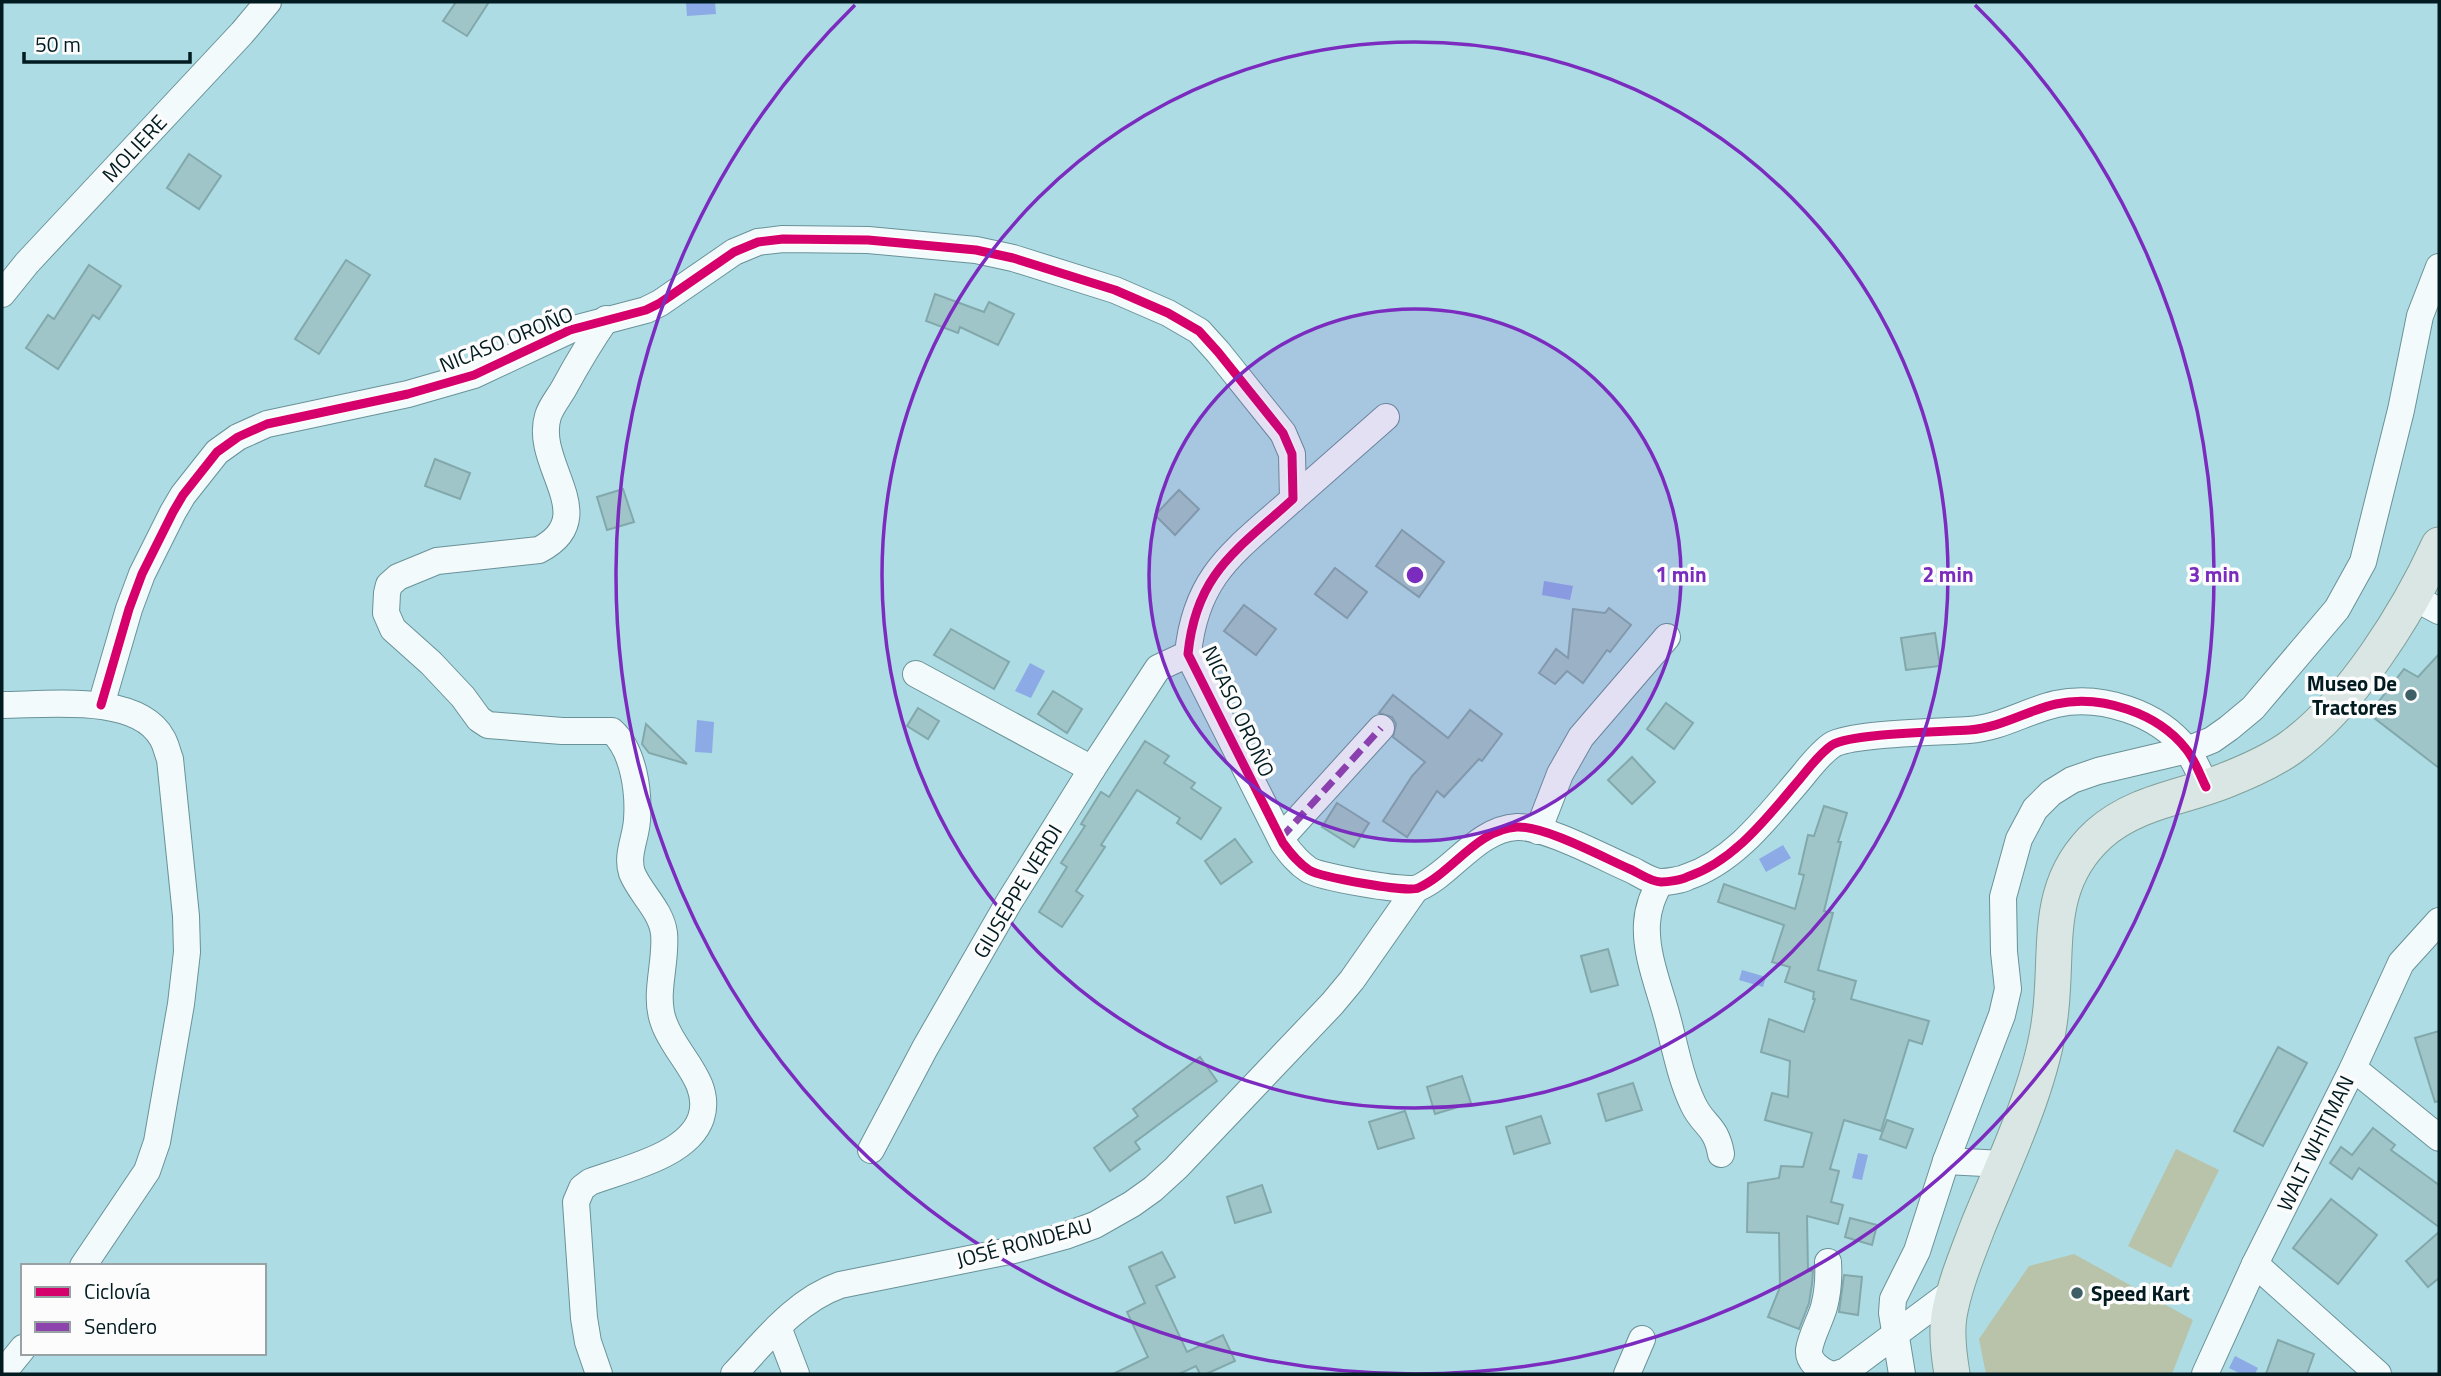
<svg xmlns="http://www.w3.org/2000/svg" width="2441" height="1376" viewBox="0 0 2441 1376" font-family="'Titillium Web',sans-serif">
<rect width="100%" height="100%" fill="#addce4"/>
<g fill="#b9c3a9">
<path d="M2176 1149 2219 1170 2171 1268 2128 1246Z"/>
<path d="M2074 1254 2193 1320 2172 1374H1986L1979 1339 2029 1266Z"/>
</g>
<g fill="#8baae6">
<path d="M686 2H715L716 14 687 16Z"/>
<path d="M1544 581 1573 586 1570 600 1542 595Z"/>
<path d="M1030 663 1045 671 1031 698 1015 691Z"/>
<path d="M697 720 714 722 712 753 695 752Z"/>
<path d="M1783 845 1791 858 1766 872 1759 859Z"/>
<path d="M1742 970 1766 977 1763 987 1739 980Z"/>
<path d="M1858 1153 1868 1155 1862 1180 1852 1178Z"/>
<path d="M2235 1356 2258 1368 2255 1374H2241L2229 1368Z"/>
</g>
<g fill="#a0c5c8" stroke="#82a8ab" stroke-width="2">
<path d="M456 2H489L467 36 443 21Z"/>
<path d="M189 154 221 176 199 209 167 188Z"/>
<path d="M346 260 370 275 319 354 295 339Z"/>
<path d="M89 265 121 286 99 319 93 315 58 369 26 348 48 315 54 319Z"/>
<path d="M935 294 984 312 989 302 1014 314 998 345 960 327 958 333 926 321Z"/>
<path d="M435 459 470 473 460 499 425 486Z"/>
<path d="M623 489 634 522 607 530 597 497Z"/>
<path d="M1179 490 1199 509 1175 535 1155 515Z"/>
<path d="M1402 530 1444 562 1419 597 1376 566Z"/>
<path d="M1335 568 1367 592 1347 618 1315 594Z"/>
<path d="M1244 605 1276 629 1256 655 1224 631Z"/>
<path d="M1609 608 1631 625 1610 652 1607 650 1583 683 1567 671 1555 684 1539 673 1556 649 1568 658 1573 609 1605 613Z"/>
<path d="M951 629 1009 662 994 689 934 655Z"/>
<path d="M1935 633 1940 666 1906 670 1901 638Z"/>
<path d="M2439 654V768L2369 714 2404 669 2418 677Z"/>
<path d="M1053 691 1082 709 1067 733 1038 714Z"/>
<path d="M1393 695 1448 738 1470 710 1502 734 1482 761 1479 759 1444 797 1437 791 1407 837 1383 821 1412 776 1425 762 1393 737 1396 724 1392 717 1379 713Z"/>
<path d="M1666 703 1693 723 1674 749 1647 729Z"/>
<path d="M918 708 939 721 928 739 907 726Z"/>
<path d="M646 724 687 764 649 753 642 744Z"/>
<path d="M1145 741 1169 756 1164 763 1195 783 1191 788 1221 808 1201 839 1177 823 1180 818 1137 790 1101 845 1105 847 1076 891 1083 896 1062 927 1039 912 1067 867 1061 863 1085 826 1081 824 1101 792 1109 797Z"/>
<path d="M1632 757 1655 782 1632 804 1608 780Z"/>
<path d="M1337 803 1369 823 1354 847 1322 827Z"/>
<path d="M1824 806 1847 813 1838 842H1841L1824 911 1833 913 1818 970 1856 981 1851 999 1929 1021 1922 1044 1909 1040 1881 1131 1844 1120 1830 1169 1839 1171 1831 1202 1843 1205 1838 1224 1807 1216 1808 1271H1813L1812 1284 1809 1303 1799 1329 1768 1317 1780 1287 1779 1233 1747 1232 1748 1183 1779 1178 1781 1166 1803 1167 1812 1133 1765 1120 1772 1093 1788 1097 1790 1061 1761 1052 1769 1019 1804 1032 1815 999H1813L1814 992 1785 982 1790 967 1772 962 1784 925 1718 902 1724 884 1795 909 1804 875 1799 874 1808 835 1814 836Z"/>
<path d="M1235 839 1252 862 1221 884 1205 861Z"/>
<path d="M1608 949 1618 985 1591 992 1581 956Z"/>
<path d="M2439 1031V1101L2435 1102 2415 1038Z"/>
<path d="M2278 1047 2307 1063 2263 1146 2234 1131Z"/>
<path d="M1200 1057 1217 1081 1135 1142 1140 1149 1110 1171 1094 1148 1138 1116 1133 1109Z"/>
<path d="M1462 1076 1471 1103 1435 1114 1427 1087Z"/>
<path d="M1633 1083 1642 1110 1606 1121 1598 1094Z"/>
<path d="M1405 1111 1414 1138 1378 1149 1369 1122Z"/>
<path d="M1541 1116 1550 1143 1514 1154 1506 1127Z"/>
<path d="M1887 1120 1913 1129 1906 1148 1880 1139Z"/>
<path d="M2373 1128 2395 1145 2391 1150 2439 1185V1227L2359 1168 2352 1179 2330 1163 2341 1147 2352 1155Z"/>
<path d="M1262 1185 1271 1212 1235 1223 1227 1197Z"/>
<path d="M2331 1199 2377 1235 2338 1284 2293 1248Z"/>
<path d="M1850 1218 1877 1225 1872 1245 1845 1237Z"/>
<path d="M2439 1232V1278L2428 1287 2406 1261Z"/>
<path d="M1162 1252 1175 1277 1156 1286 1187 1352 1223 1335 1235 1361 1206 1374H1200L1196 1366 1179 1374H1113L1148 1357 1127 1312 1145 1303 1129 1267Z"/>
<path d="M1844 1275 1862 1277 1858 1315 1839 1312Z"/>
<path d="M2278 1340 2314 1354 2307 1374H2266Z"/>
</g>
<g fill="none" stroke-linecap="round" stroke-linejoin="round">
<g stroke="#699298" stroke-width="28">
<g id="minor">
<path d="M2 294 27 263 242 33 268 2"/>
<path d="M1293 499 1386 417"/>
<path d="M2413 597 2439 611"/>
<path d="M916 674 1092 769"/>
<path d="M2 705C46 705 138 693 162 738 166 744 167 752 170 759L186 916 187 952 181 1004 157 1142 147 1171 83 1266"/>
<path d="M101 705 129 609 142 574 173 512 183 495 217 452 238 437 267 424 408 394 474 375 570 330 646 310 660 303 734 252 758 242 783 239 868 240 976 250 1013 258 1115 290 1168 313 1199 331 1218 352 1283 433 1292 454 1293 499C1237 550 1196 573 1188 654L1283 843C1291 854 1298 863 1309 870 1320 877 1408 893 1418 888 1452 873 1477 829 1517 827 1546 826 1604 858 1632 870 1640 874 1652 882 1661 882 1668 882 1681 880 1687 877 1735 861 1768 816 1799 780 1809 768 1819 754 1832 745 1851 733 1942 732 1969 730 2000 728 2026 711 2056 704 2101 694 2158 713 2186 749 2195 760 2200 775 2206 787"/>
<path d="M1538 831 1560 774 1581 737 1667 637"/>
<path d="M1281 838 1381 728"/>
<path d="M1660 882C1653 896 1648 907 1647 923 1645 954 1659 987 1667 1017 1675 1046 1680 1077 1693 1104 1703 1126 1716 1125 1721 1154"/>
<path d="M2353 1068 2439 1138"/>
<path d="M871 1150 925 1048 1009 902 1092 769 1158 668 1188 654"/>
<path d="M1946 1161 2003 1164"/>
<path d="M1828 1262C1829 1278 1828 1292 1824 1307 1820 1321 1811 1336 1809 1350 1808 1362 1820 1370 1829 1374"/>
<path d="M2255 1264 2378 1374"/>
<path d="M778 1327 796 1374"/>
<path d="M2 1374 23 1348"/>
<path d="M599 1374 588 1342 584 1318 576 1202 582 1188 590 1182C624 1169 688 1156 701 1118 713 1082 675 1055 664 1023 653 995 667 963 664 933 661 910 640 893 632 873 626 855 636 838 637 820 639 792 634 751 612 731H562L488 725 479 719 463 697 431 663 393 629 386 613 387 593 389 585 398 577 437 561 539 550C603 517 533 465 548 416 551 406 559 397 564 388 577 364 590 342 606 319"/>
<path d="M734 1374C765 1341 795 1301 840 1285L1014 1250 1065 1236 1095 1225 1132 1204 1153 1189 1176 1168 1332 1004 1352 980 1415 890"/>
<path d="M1627 1374 1642 1339"/>
<path d="M1837 1374 1846 1371 1956 1289"/>
<path d="M1902 1374 1892 1313 1893 1299 1917 1251 1946 1161 2002 1015 2008 989 2004 952 2003 897 2019 839 2035 809 2051 793 2072 780 2098 771 2187 750 2212 740 2229 728 2253 708 2337 609 2363 562 2401 410 2420 316 2439 267"/>
<path d="M2205 1374 2255 1264 2353 1068 2401 963 2439 921"/>
</g>
</g>
<g stroke="#7fa09c" stroke-width="37">
<path id="major" d="M1952 1374C1949 1356 1946 1335 1949 1316 1954 1286 1967 1255 1978 1226 2004 1162 2042 1085 2050 1017 2059 949 2042 886 2099 834 2135 802 2181 798 2224 781 2247 772 2270 762 2290 748 2351 704 2408 613 2439 545"/>
</g>
<use href="#minor" stroke="#f3fafb" stroke-width="26"/>
<use href="#major" stroke="#dae6e3" stroke-width="35"/>
<path stroke="#8e44ad" stroke-width="7" stroke-dasharray="14 7" stroke-linecap="butt" d="M1281 838 1381 728"/>
<g stroke="#fcfcfc" stroke-width="13">
<path id="cycleway" d="M101 705 129 609 142 574 173 512 183 495 217 452 238 437 267 424 408 394 474 375 570 330 646 310 660 303 734 252 758 242 783 239 868 240 976 250 1013 258 1115 290 1168 313 1199 331 1218 352 1283 433 1292 454 1293 499C1237 550 1196 573 1188 654L1283 843C1291 854 1298 863 1309 870 1320 877 1408 893 1418 888 1452 873 1477 829 1517 827 1546 826 1604 858 1632 870 1640 874 1652 882 1661 882 1668 882 1681 880 1687 877 1735 861 1768 816 1799 780 1809 768 1819 754 1832 745 1851 733 1942 732 1969 730 2000 728 2026 711 2056 704 2101 694 2158 713 2186 749 2195 760 2200 775 2206 787"/>
</g>
<use href="#cycleway" stroke="#d6006c" stroke-width="9"/>
</g>
<circle cx="1415" cy="575" r="266" fill="#7b2cbf" fill-opacity=".12"/>
<g fill="none" stroke="#7b2cbf" stroke-width="3.5">
<circle cx="1415" cy="575" r="266"/>
<circle cx="1415" cy="575" r="533"/>
<path d="M1975 5A799 799 0 1 1 855 5"/>
</g>
<g fill="#3d5f65" stroke="#fcfcfc" stroke-width="2.5">
<circle cx="2411" cy="695" r="7"/>
<circle cx="2077" cy="1293" r="7"/>
</g>
<g text-anchor="middle" dominant-baseline="central" stroke-width="7" stroke-linejoin="round" paint-order="stroke">
<g font-size="21" fill="#011b20" stroke="#fcfcfc">
<text transform="translate(134 148) rotate(-47)">MOLIERE</text>
<text transform="translate(506 339) rotate(-22)">NICASO OROÑO</text>
<text transform="translate(1239 711) rotate(65)">NICASO OROÑO</text>
<text transform="translate(1017 891) rotate(-59)">GIUSEPPE VERDI</text>
<text transform="translate(2315 1143) rotate(-64)">WALT WHITMAN</text>
<text transform="translate(1024 1242) rotate(-15)">JOSÉ RONDEAU</text>
</g>
<g font-size="21" font-weight="bold" fill="#011b20" stroke="#fcfcfc" text-anchor="end">
<text x="2397" y="683">Museo De<tspan x="2397" dy="24">Tractores</tspan></text>
<text x="2091" y="1293" text-anchor="start">Speed Kart</text>
</g>
</g>
<circle cx="1415" cy="575" r="10" fill="#7b2cbf" stroke="#fcfcfc" stroke-width="3.5"/>
<g font-size="21" text-anchor="middle" font-weight="bold" fill="#7b2cbf" stroke="#fcfcfc" stroke-width="7" stroke-linejoin="round" paint-order="stroke">
<text x="1681" y="582">1 min</text>
<text x="1948" y="582">2 min</text>
<text x="2214" y="582">3 min</text>
</g>
<rect width="2441" height="1376" fill="none" stroke="#011b20" stroke-width="7"/>
<rect x="21" y="1264" width="245" height="91" fill="#fcfcfc" stroke="#98a2a4" stroke-width="2"/>
<rect x="35" y="1287" width="35" height="10" fill="#d6006c" stroke="#98a2a4" stroke-width="2"/>
<text x="84" y="1299" font-size="21" fill="#011b20">Ciclovía</text>
<rect x="35" y="1322" width="35" height="10" fill="#8e44ad" stroke="#98a2a4" stroke-width="2"/>
<text x="84" y="1334" font-size="21" fill="#011b20">Sendero</text>
<path d="M24 52v10h166v-10" fill="none" stroke="#011b20" stroke-width="3.5"/>
<text x="35" y="52" font-size="21" fill="#011b20" stroke="#fcfcfc" stroke-width="5" paint-order="stroke">50 m</text>
</svg>
